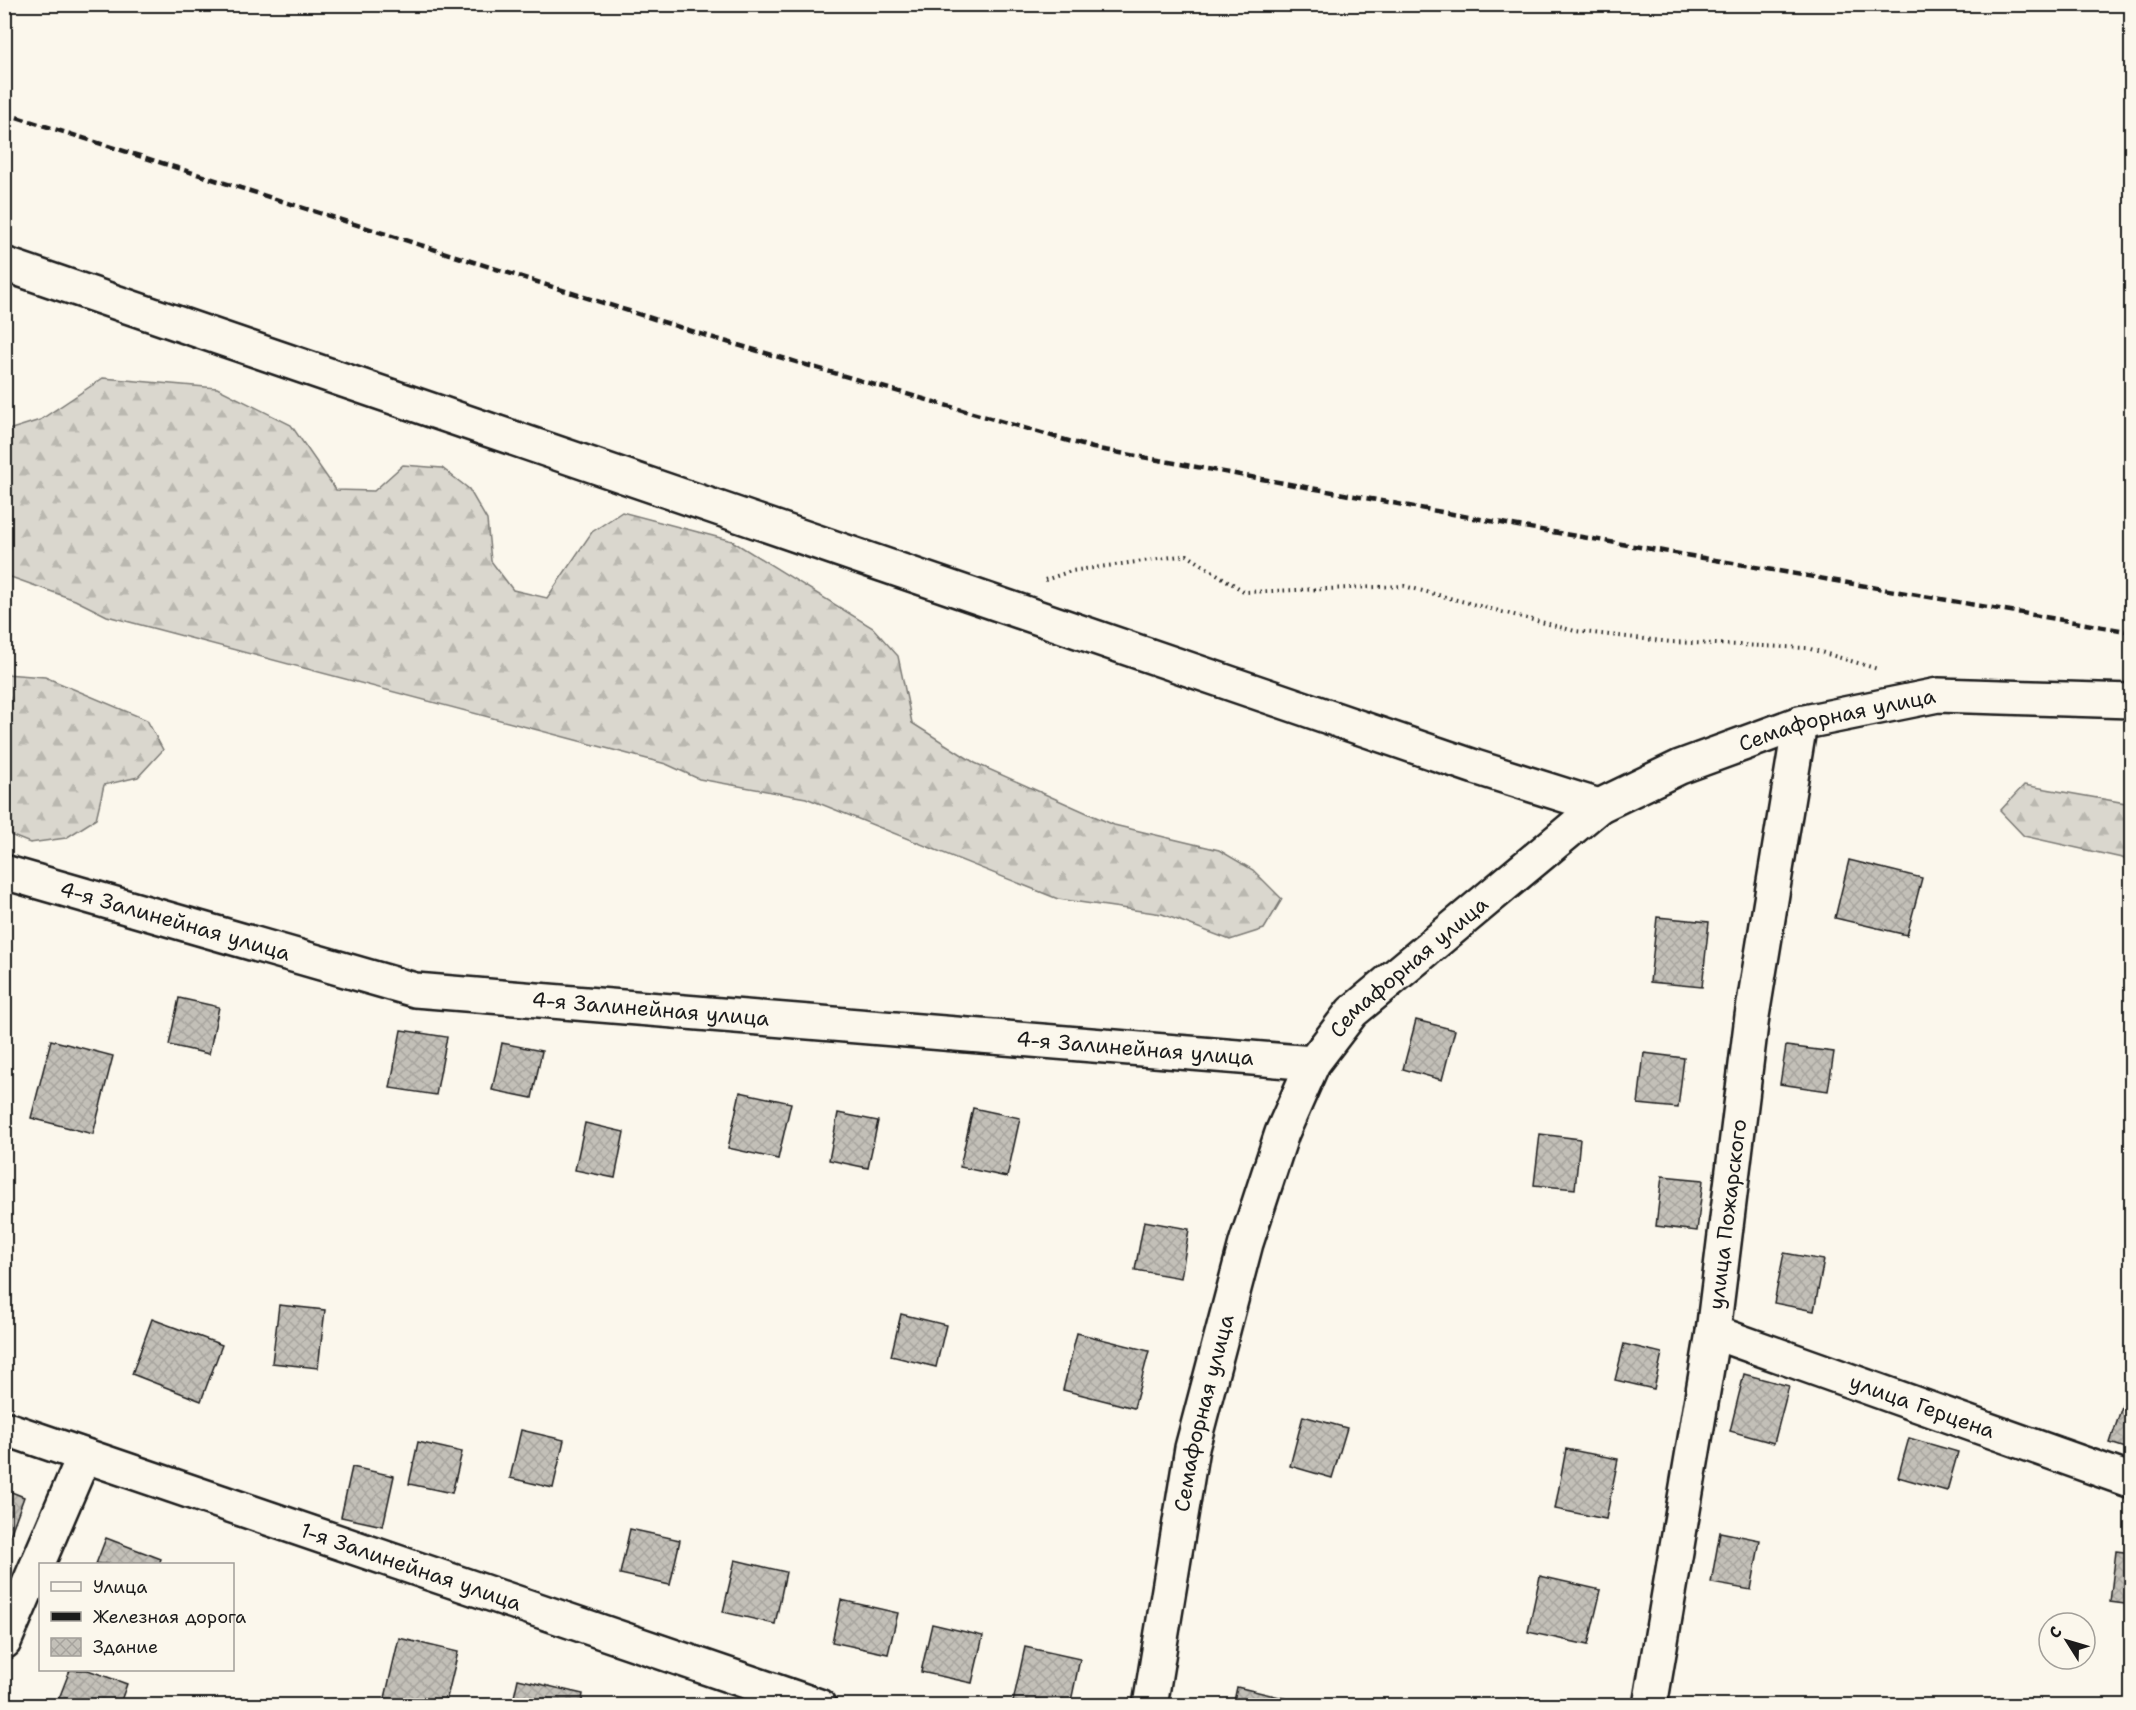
<svg xmlns="http://www.w3.org/2000/svg" width="2136" height="1710" viewBox="0 0 2136 1710" font-family="'Shantell Sans',sans-serif">
<defs>
<pattern id="forest-firs" width="22" height="20" patternUnits="userSpaceOnUse" patternTransform="scale(1.5)"><rect width="22" height="20" fill="#dad7ce"/><path d="M5 1l3.5 6h-7zM16 11l3.5 6h-7z" fill="#bab8b0"/></pattern>
<pattern id="building-cross-hatch" width="8" height="8" patternUnits="userSpaceOnUse" patternTransform="scale(1.5)"><rect width="8" height="8" fill="#c3c0b8"/><path d="M0 0l8 8M0 8l8-8" fill="none" stroke="#a7a49e"/></pattern>
</defs>
<rect width="100%" height="100%" fill="#fbf7ec"/>
<filter id="ink" filterUnits="userSpaceOnUse"><feTurbulence type="fractalNoise" baseFrequency=".0167" numOctaves="2"/><feDisplacementMap in="SourceGraphic" scale="12" xChannelSelector="R" yChannelSelector="G"/><feConvolveMatrix kernelMatrix="1 2 1 2 8 2 1 2 1" color-interpolation-filters="sRGB"/></filter>
<g filter="url(#ink)">
<g fill="url(#forest-firs)" stroke="#7b7a75" stroke-width="1.5">
<path d="M103 378 217 388 291 425 336 490 374 491 403 465 442 468 469 489 487 520 491 561 513 590 547 598 592 532 622 512 732 541 873 628 898 656 912 723 975 763 1114 825 1219 850 1253 870 1282 899 1264 929 1230 940 1162 914 1058 899 806 798 699 779 666 764 107 616 75 600 5 575V431L40 420Z"/>
<path d="M5 674 45 677 147 720 163 750 138 777 104 785 96 819 66 838 30 843 5 833Z"/>
<path d="M2024 785 2131 804V860L2024 836 2000 811Z"/>
</g>
<g fill="url(#building-cross-hatch)" stroke="#1c1c1c" stroke-width="1.5">
<path d="M1849 860 1922 878 1907 935 1835 918Z"/>
<path d="M1657 917 1709 922 1702 987 1650 982Z"/>
<path d="M179 998 219 1007 209 1054 169 1045Z"/>
<path d="M1416 1020 1455 1030 1442 1080 1403 1069Z"/>
<path d="M401 1030 447 1037 436 1095 390 1088Z"/>
<path d="M51 1040 113 1056 93 1134 31 1118Z"/>
<path d="M502 1043 542 1051 532 1098 492 1090Z"/>
<path d="M1786 1046 1834 1052 1828 1091 1780 1084Z"/>
<path d="M1644 1053 1684 1058 1678 1108 1638 1104Z"/>
<path d="M740 1092 791 1103 778 1159 728 1148Z"/>
<path d="M973 1108 1020 1118 1007 1177 960 1167Z"/>
<path d="M838 1113 878 1121 868 1168 829 1160Z"/>
<path d="M585 1123 624 1132 615 1178 575 1170Z"/>
<path d="M1540 1134 1580 1139 1575 1189 1534 1185Z"/>
<path d="M1662 1176 1703 1180 1697 1231 1656 1226Z"/>
<path d="M1144 1221 1189 1229 1181 1278 1135 1270Z"/>
<path d="M1784 1253 1824 1260 1814 1311 1774 1303Z"/>
<path d="M279 1305 325 1310 318 1368 272 1363Z"/>
<path d="M901 1314 946 1325 936 1367 891 1356Z"/>
<path d="M152 1319 222 1345 201 1401 132 1374Z"/>
<path d="M1077 1333 1149 1351 1134 1408 1063 1390Z"/>
<path d="M1624 1344 1662 1353 1654 1389 1615 1380Z"/>
<path d="M1744 1374 1789 1386 1774 1443 1730 1431Z"/>
<path d="M2126 1394 2132 1396V1450L2110 1443Z"/>
<path d="M1303 1416 1347 1428 1332 1478 1290 1466Z"/>
<path d="M521 1430 564 1440 553 1488 510 1478Z"/>
<path d="M1909 1438 1958 1452 1947 1491 1898 1477Z"/>
<path d="M418 1442 462 1452 452 1493 409 1484Z"/>
<path d="M1566 1449 1618 1459 1606 1519 1555 1509Z"/>
<path d="M352 1467 394 1476 383 1526 341 1517Z"/>
<path d="M4 1489 24 1497 8 1541 4 1539Z"/>
<path d="M630 1529 680 1540 670 1585 620 1574Z"/>
<path d="M1720 1532 1760 1540 1751 1590 1711 1583Z"/>
<path d="M106 1538 161 1559 159 1564H96Z"/>
<path d="M2116 1551 2132 1553V1605L2110 1602Z"/>
<path d="M735 1560 786 1572 775 1624 723 1612Z"/>
<path d="M1540 1576 1601 1590 1588 1645 1528 1632Z"/>
<path d="M841 1600 898 1613 888 1654 832 1642Z"/>
<path d="M932 1624 983 1636 972 1683 921 1672Z"/>
<path d="M399 1638 458 1652 445 1706H419L385 1698Z"/>
<path d="M1025 1647 1080 1659 1070 1706H1030L1013 1702Z"/>
<path d="M70 1670H88L127 1684 119 1706H56Z"/>
<path d="M518 1679 583 1694 581 1706H512Z"/>
<path d="M1237 1687 1292 1700 1290 1706H1233Z"/>
<path d="M1518 1698 1574 1706H1517Z"/>
</g>
<g fill="none" stroke-linecap="round" stroke-linejoin="round">
<g stroke="#1c1c1c" stroke-width="38">
<g id="minor">
<path d="M4 264 1475 767 1599 806"/>
<path id="s1" d="M4 872 415 990 1313 1063"/>
<path id="s2" d="M1713 1332 2132 1481"/>
<path id="s3" d="M4 1428 819 1706"/>
<path d="M4 1642 84 1456"/>
<path id="s4" d="M1150 1706 1192 1448 1246 1243 1282 1133 1313 1063 1352 1012 1599 806 1680 767 1800 723 1938 695 2132 701"/>
<path id="s5" d="M1650 1706 1713 1332 1752 1016 1800 723"/>
</g>
</g>
<path stroke="#1c1c1c" stroke-width="4" stroke-dasharray="1.5 4.5" stroke-linecap="butt" d="M1045 580 1071 571 1187 555 1245 592 1404 586 1575 631 1671 642 1807 648 1878 669"/>
<use href="#minor" stroke="#fbf7ec" stroke-width="33"/>
<path stroke="#1c1c1c" stroke-width="4.5" stroke-dasharray="9 4.5" stroke-linecap="butt" d="M4 113 717 339 1093 448 1518 526 2132 632"/>
</g>
</g>
<g text-anchor="middle" dominant-baseline="central" stroke-width="5" stroke-linejoin="round" paint-order="stroke">
<g font-size="21" fill="#1c1c1c" stroke="#fbf7ec">
<text stroke="none"><textPath href="#s4" startOffset="1306">Семафорная улица</textPath></text>
<text stroke="none"><textPath href="#s1" startOffset="178">4-я Залинейная улица</textPath></text>
<text stroke="none"><textPath href="#s4" startOffset="802">Семафорная улица</textPath></text>
<text stroke="none"><textPath href="#s1" startOffset="664">4-я Залинейная улица</textPath></text>
<text stroke="none"><textPath href="#s1" startOffset="1150">4-я Залинейная улица</textPath></text>
<text stroke="none"><textPath href="#s5" startOffset="498">улица Пожарского</textPath></text>
<text stroke="none"><textPath href="#s2" startOffset="222">улица Герцена</textPath></text>
<text stroke="none"><textPath href="#s4" startOffset="298">Семафорная улица</textPath></text>
<text stroke="none"><textPath href="#s3" startOffset="430">1-я Залинейная улица</textPath></text>
</g>
</g>
<rect width="2136" height="1710" fill="none" stroke="#fbf7ec" stroke-width="24"/>
<rect x="12" y="12" width="2112" height="1686" fill="none" stroke="#1c1c1c" stroke-width="2" filter="url(#ink)"/>
<rect x="39" y="1563" width="195" height="108" fill="#fbf7ec" stroke="#a29f99" stroke-width="1.5"/>
<rect x="51" y="1582" width="30" height="9" fill="#fbf7ec" stroke="#a29f99" stroke-width="1.5"/>
<text x="93" y="1593" font-size="18" fill="#1c1c1c">Улица</text>
<rect x="51" y="1612" width="30" height="9" fill="#1c1c1c" stroke="#a29f99" stroke-width="1.5"/>
<text x="93" y="1623" font-size="18" fill="#1c1c1c">Железная дорога</text>
<rect x="51" y="1638" width="30" height="18" fill="url(#building-cross-hatch)" stroke="#a29f99" stroke-width="1.5"/>
<text x="93" y="1653" font-size="18" fill="#1c1c1c">Здание</text>
<g transform="translate(2067 1641) rotate(307)"><circle r="28" fill="#fbf7ec" stroke="#a29f99" stroke-width="1.5"/>
<path d="M0-4.5L10 22L0 15L-10 22Z" fill="#1c1c1c"/>
<text y="-9" font-size="16" font-weight="bold" text-anchor="middle" fill="#1c1c1c">С</text>
</g>
</svg>
